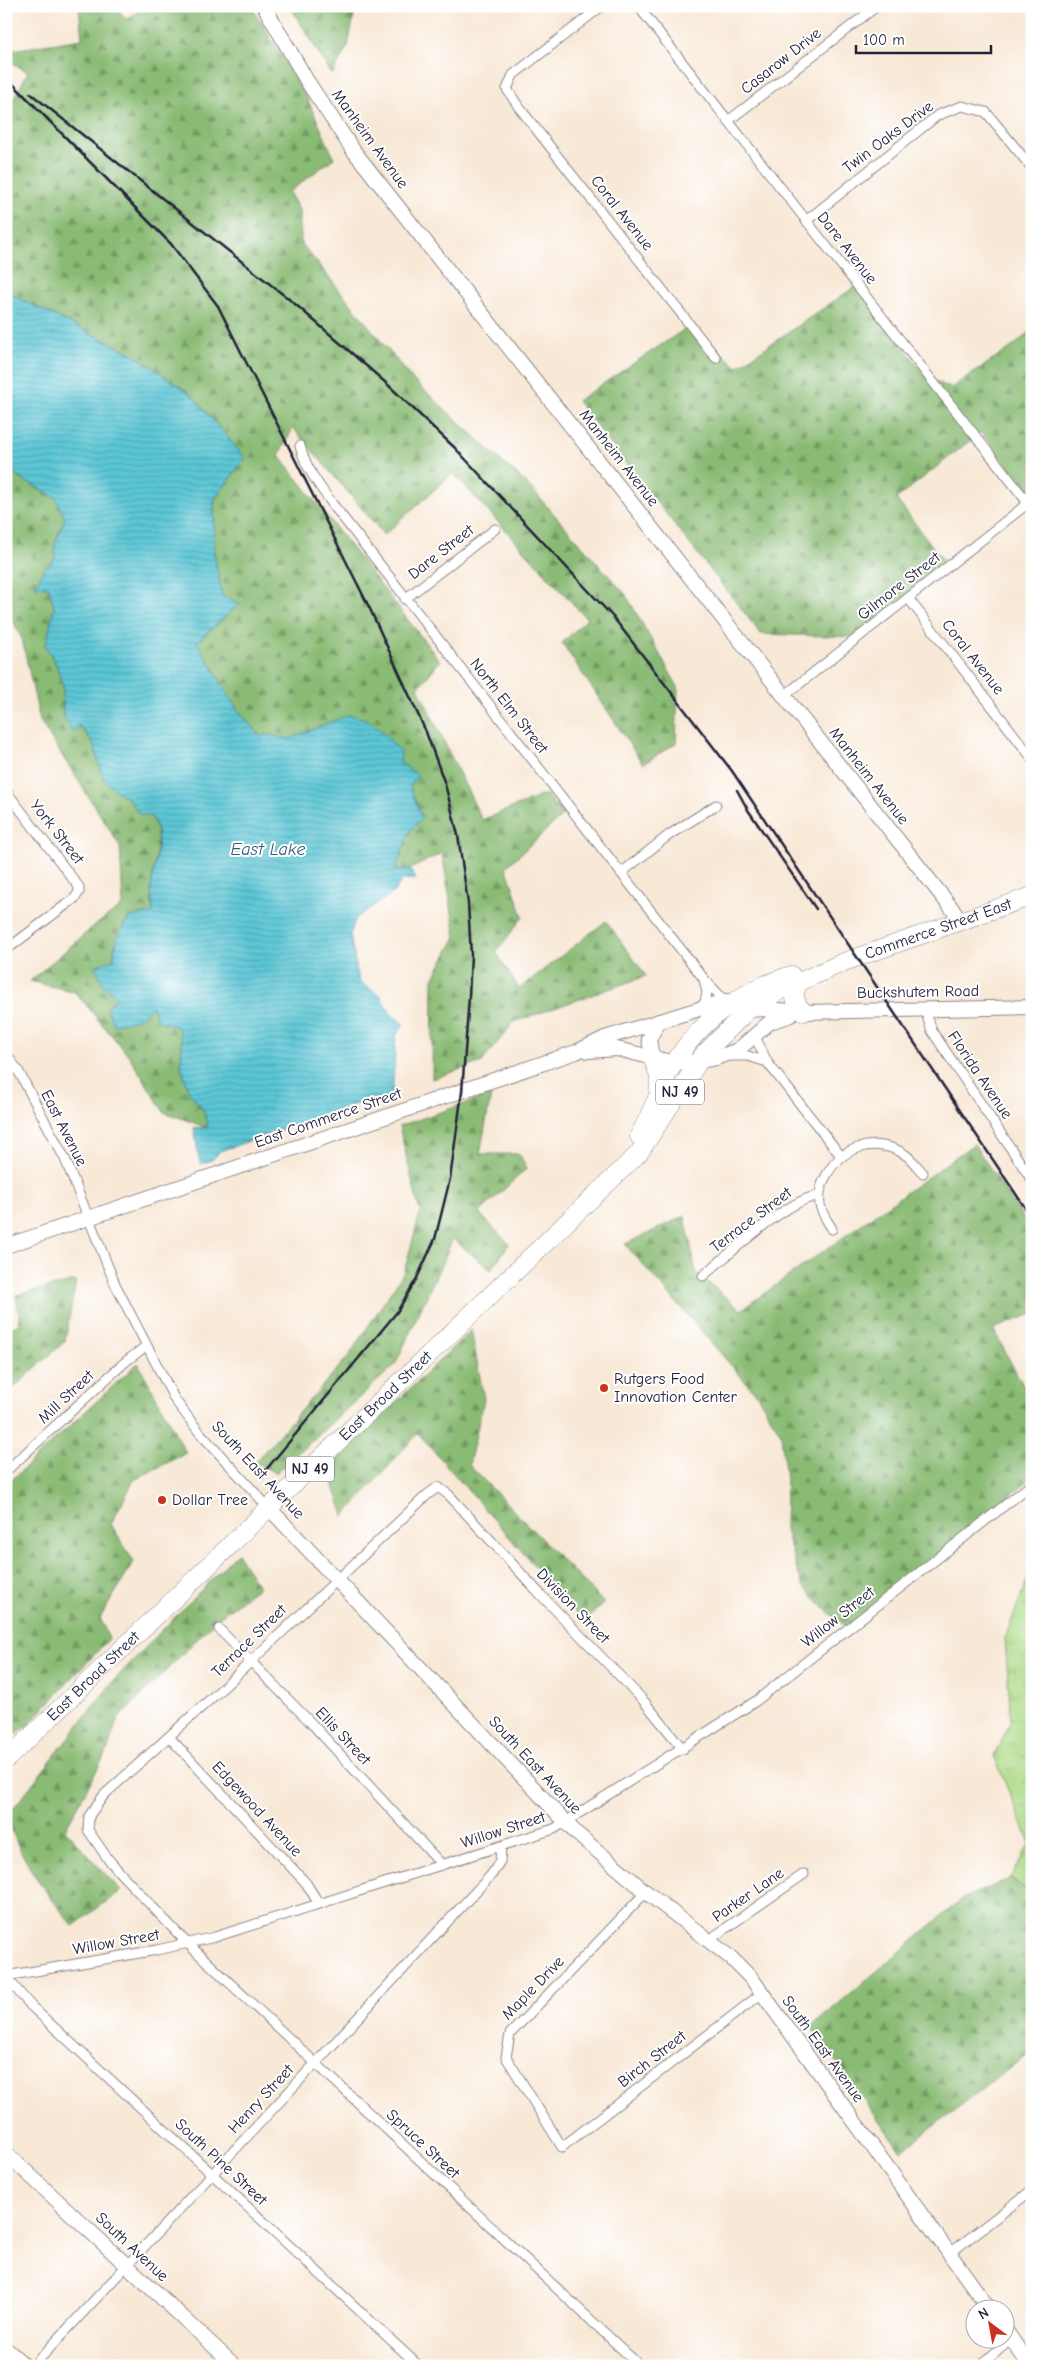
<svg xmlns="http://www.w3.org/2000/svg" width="1038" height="2372" viewBox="0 0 1038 2372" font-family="'Comic Neue',sans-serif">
<defs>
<pattern id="grass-tufts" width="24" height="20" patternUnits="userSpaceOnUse" patternTransform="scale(1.25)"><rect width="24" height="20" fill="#addb88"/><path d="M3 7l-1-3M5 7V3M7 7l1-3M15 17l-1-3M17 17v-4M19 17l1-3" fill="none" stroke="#95bc76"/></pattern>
<pattern id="forest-firs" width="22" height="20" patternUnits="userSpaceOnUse" patternTransform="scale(1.25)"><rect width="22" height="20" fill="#8abb74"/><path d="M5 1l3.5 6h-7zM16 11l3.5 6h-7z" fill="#709860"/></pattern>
<pattern id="water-rules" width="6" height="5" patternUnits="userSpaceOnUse" patternTransform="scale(1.25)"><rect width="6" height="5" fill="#5cc7d6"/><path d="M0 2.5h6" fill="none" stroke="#4ca1af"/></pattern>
</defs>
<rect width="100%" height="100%" fill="#fff"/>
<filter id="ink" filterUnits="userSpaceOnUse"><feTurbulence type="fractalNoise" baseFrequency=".02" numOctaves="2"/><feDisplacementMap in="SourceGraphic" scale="10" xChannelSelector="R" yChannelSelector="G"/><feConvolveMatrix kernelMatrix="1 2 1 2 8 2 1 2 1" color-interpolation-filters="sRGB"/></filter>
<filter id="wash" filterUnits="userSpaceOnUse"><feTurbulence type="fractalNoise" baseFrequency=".0096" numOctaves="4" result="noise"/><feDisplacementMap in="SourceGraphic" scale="20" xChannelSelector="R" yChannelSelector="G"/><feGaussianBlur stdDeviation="1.12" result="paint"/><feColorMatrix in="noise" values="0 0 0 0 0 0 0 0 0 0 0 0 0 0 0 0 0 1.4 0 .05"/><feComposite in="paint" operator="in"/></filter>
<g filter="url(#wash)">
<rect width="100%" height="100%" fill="#f8e8d6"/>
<path fill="url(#grass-tufts)" stroke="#687e62" d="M1032 1568V1894L1011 1878 1030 1843 994 1756 1011 1721 1005 1638Z"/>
<g fill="url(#forest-firs)" stroke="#566e58">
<path d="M79 6H115L127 20 145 6H251L307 98 334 158 289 192 300 212 301 243 412 379 528 485 626 595 678 687 676 743 643 764 562 643 587 619 453 473 384 535 293 428 279 455 440 661 418 688 482 820 546 794 563 815 506 867 523 917 496 952 519 989 606 921 646 976 514 1022 482 1062 432 1079 433 979 456 937 442 853 410 869 394 870 410 831 422 818 410 787 330 722 290 739 268 735 260 736 237 709 197 642 240 604 222 596 214 552V500L245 458 191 394 133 354 6 292V222L13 218 6 178V114L28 72 6 59V51L82 39Z"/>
<path d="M290 6H356L348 46 332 75Z"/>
<path d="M856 286 928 378 951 388 1012 347 1032 330V488L1027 492 981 432 896 499 948 566 858 637 761 634 577 401 691 325 737 367Z"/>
<path d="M6 457 10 473 55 497 65 518 55 543V559L44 569 36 586 49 587 54 607 46 646 56 664 63 686V715L73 732 78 725 93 742 104 778 114 789 131 801 139 814 150 815C164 837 154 858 152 881 150 891 153 903 153 914L134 916 124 924 114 947V959L103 984 117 998 152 1005 157 1020 178 1027 182 1042 181 1066 189 1092 203 1109 208 1128 164 1112 129 1056 75 992 30 981 93 927 123 905 120 846 40 721 22 639 6 607Z"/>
<path d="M491 1095 480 1154H519L527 1168 479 1213 509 1244 491 1270 453 1239 395 1365 276 1473 255 1462 348 1357 404 1272 420 1213 399 1126Z"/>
<path d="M974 1144 1032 1231V1314L993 1329 1032 1402V1478L849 1629 826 1610 802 1585 785 1530 786 1480 781 1434 757 1395 625 1244 685 1216 696 1272 741 1310Z"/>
<path d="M76 1281 65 1341 6 1395V1330L20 1324 16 1295Z"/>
<path d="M471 1330 484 1399 469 1465 604 1603 584 1622 418 1433 344 1516 328 1468Z"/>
<path d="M138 1363 186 1453 134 1480 111 1524 134 1562 100 1618 109 1639 27 1726 6 1742V1485Z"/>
<path d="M237 1553 259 1587 218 1618 117 1720 108 1749 65 1830 121 1891 73 1926C46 1892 17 1858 8 1815L115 1679Z"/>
<path d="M1011 1878 1032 1894V2051L901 2151 811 2027 962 1899Z"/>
</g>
<path fill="url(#water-rules)" stroke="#3f7488" d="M6 292 133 354 191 394 245 458 214 500V552L222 596 240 603 197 642 237 709 260 736 268 735 290 739 348 715 366 719 383 732 401 753 400 763 418 775 410 787 422 818 410 831 395 870 410 869 416 879 402 880 393 893 356 918 350 935 359 981 381 997 391 1014 404 1024 396 1036 392 1099 388 1102 373 1098 220 1151 212 1160 200 1164 194 1128 208 1127 203 1109 189 1092 181 1066 182 1042 178 1027 157 1020 152 1006 140 1018 114 1025 106 1008 117 998 103 984 95 966 114 959C114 945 120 925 133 917 138 914 147 914 153 913 153 903 150 891 152 881 155 858 164 836 151 816L139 814 131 801 114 789 103 778 93 742 79 725 73 733 63 715V686L56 664 46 646 54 607 49 587 35 586 44 569 55 559V544L65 518 55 497 10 473 6 457Z"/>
</g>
<g filter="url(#ink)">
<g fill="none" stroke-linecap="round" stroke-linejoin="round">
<g stroke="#8d8588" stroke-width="11">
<g id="street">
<path d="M602 6 513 75 507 89 518 106 716 358"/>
<path d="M638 6 1032 508"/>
<path d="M728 121 877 6"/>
<path d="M806 221 938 115 962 106 986 112 1032 168"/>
<path d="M300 446C306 469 320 487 334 506L704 979 725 1001"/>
<path d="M908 598 1032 758"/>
<path d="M405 599 495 529"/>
<path d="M784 696 1031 501"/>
<path d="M6 791 79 887V892L75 898 6 950"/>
<path d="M621 873 669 835 716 805"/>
<path d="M704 1006 707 993 704 979"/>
<path d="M925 1010 932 1031 1032 1180"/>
<path d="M754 1034 767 1062 841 1156"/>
<path d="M6 1054 19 1072 65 1159 115 1284 175 1400 200 1433 269 1508"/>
<path d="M731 1056H748L767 1062"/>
<path d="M832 1229C828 1222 822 1214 820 1205 818 1195 821 1185 826 1176 841 1148 872 1137 901 1152 910 1156 916 1166 923 1173"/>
<path d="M703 1276C728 1255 790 1197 819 1196"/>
<path d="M6 1471 125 1362 146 1346"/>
<path d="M219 1629 313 1725 442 1865"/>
<path d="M169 1737 306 1883 319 1904"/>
<path d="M646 1892 510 2034 506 2057 562 2147 761 1994"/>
<path d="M709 1940 804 1874"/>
<path d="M6 1976 157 1950 215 1937 554 1829 756 1701 1032 1484"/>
<path d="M6 1977 31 2006 419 2366"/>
<path d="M949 2254 1032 2190"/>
<path d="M33 2366 492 1874 500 1861 501 1847"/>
<path d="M640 2366 187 1943 123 1876 108 1859 88 1830 89 1816 104 1795 226 1685 427 1495 438 1487 449 1495 541 1595 642 1699 683 1749"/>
<path d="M980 2366 1011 2339"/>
</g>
</g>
<g stroke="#8d8588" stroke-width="16">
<g id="secondary">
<path d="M264 6 307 81 353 150 961 920"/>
<path d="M588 1051 617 1049 675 1063 699 1061 716 1058 738 1050 770 1022 791 1015"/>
<path d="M652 1057 649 1039 659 1021"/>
<path d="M6 1246 576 1052 605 1038 725 1001 732 1002 748 1010 766 1009 804 1012 1032 1007"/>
<path d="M269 1508 576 1833 646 1892 731 1958 752 1979 990 2310"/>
<path d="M6 2153 235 2366"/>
<path d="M1006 2331 1030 2366"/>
<path d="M6 2349 25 2366"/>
</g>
</g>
<g stroke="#8d8588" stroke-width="19">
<g id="highway">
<path d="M799 981 794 995 798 1006 804 1012"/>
<path d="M652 1057 659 1076V1093"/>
<path d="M639 1136C649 1118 656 1099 665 1080 690 1028 736 992 791 975"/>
<path id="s1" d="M6 1760 639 1153 703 1055 748 1010 779 991 844 962 1032 896"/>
</g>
</g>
<use href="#street" stroke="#fff" stroke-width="9"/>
<use href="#secondary" stroke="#fff" stroke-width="14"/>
<use href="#highway" stroke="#fff" stroke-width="18"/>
<g stroke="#22223b" stroke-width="2.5">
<path d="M6 77 171 244 218 306 370 609 426 732 445 784 458 835 468 903 471 955 469 997 462 1092 450 1179 435 1239 417 1278 397 1312 265 1471"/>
<path d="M30 93 295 304 386 383 455 448 613 617 732 771 1032 1218"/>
<path d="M737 790 748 810 816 909"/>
</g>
</g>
</g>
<g fill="#c8321e" stroke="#fff" stroke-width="2">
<circle cx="604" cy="1388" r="5"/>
<circle cx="162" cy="1500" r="5"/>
</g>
<g text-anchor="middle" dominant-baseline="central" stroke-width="4" stroke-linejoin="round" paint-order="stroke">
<g fill="#fff" stroke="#646476" stroke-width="1">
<rect x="656" y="1079.5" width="48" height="25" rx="4"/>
<rect x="286" y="1456.5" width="48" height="25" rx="4"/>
</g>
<g font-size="15" font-weight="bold" fill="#22223b">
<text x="680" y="1092">NJ 49</text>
<text x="310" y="1469">NJ 49</text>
</g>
<g font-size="16" fill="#22223b" stroke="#fff">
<text transform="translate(781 61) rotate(-38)">Casarow Drive</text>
<text transform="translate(888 137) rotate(-37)">Twin Oaks Drive</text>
<text transform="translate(370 139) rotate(54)">Manheim Avenue</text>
<text transform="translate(622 213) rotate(52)">Coral Avenue</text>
<text transform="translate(847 248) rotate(52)">Dare Avenue</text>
<text transform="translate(619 458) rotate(52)">Manheim Avenue</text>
<text transform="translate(441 552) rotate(-38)">Dare Street</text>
<text transform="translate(899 586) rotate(-38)">Gilmore Street</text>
<text transform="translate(973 657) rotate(52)">Coral Avenue</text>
<text transform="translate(509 706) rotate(52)">North Elm Street</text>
<text transform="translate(869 776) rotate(52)">Manheim Avenue</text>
<text transform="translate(57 832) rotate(52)">York Street</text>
<text stroke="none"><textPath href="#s1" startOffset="1265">Commerce Street East</textPath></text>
<text transform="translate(918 992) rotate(-1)">Buckshutem Road</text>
<text transform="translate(980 1075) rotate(56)">Florida Avenue</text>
<text transform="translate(328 1118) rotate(-19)">East Commerce Street</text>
<text transform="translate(64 1128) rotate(63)">East Avenue</text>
<text transform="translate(751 1220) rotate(-37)">Terrace Street</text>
<text stroke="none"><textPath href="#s1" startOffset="526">East Broad Street</textPath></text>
<text transform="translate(66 1397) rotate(-43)">Mill Street</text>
<text transform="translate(258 1470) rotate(47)">South East Avenue</text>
<text transform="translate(573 1606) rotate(46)">Division Street</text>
<text transform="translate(838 1617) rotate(-38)">Willow Street</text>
<text transform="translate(249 1641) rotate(-44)">Terrace Street</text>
<text stroke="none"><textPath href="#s1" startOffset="121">East Broad Street</textPath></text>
<text transform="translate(343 1736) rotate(47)">Ellis Street</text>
<text transform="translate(535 1765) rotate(47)">South East Avenue</text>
<text transform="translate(257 1809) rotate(47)">Edgewood Avenue</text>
<text transform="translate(503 1830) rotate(-18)">Willow Street</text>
<text transform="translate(748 1895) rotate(-35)">Parker Lane</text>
<text transform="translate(116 1942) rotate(-10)">Willow Street</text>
<text transform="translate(533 1988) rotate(-46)">Maple Drive</text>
<text transform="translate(823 2049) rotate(54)">South East Avenue</text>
<text transform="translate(652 2059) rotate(-38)">Birch Street</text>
<text transform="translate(261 2099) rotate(-47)">Henry Street</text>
<text transform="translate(423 2144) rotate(43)">Spruce Street</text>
<text transform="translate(221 2162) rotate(43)">South Pine Street</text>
<text transform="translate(132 2247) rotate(43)">South Avenue</text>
</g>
<g font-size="16" fill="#22223b" stroke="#fff" text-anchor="start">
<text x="614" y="1379">Rutgers Food<tspan x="614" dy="18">Innovation Center</tspan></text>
<text x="172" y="1500">Dollar Tree</text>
</g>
<g font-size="18" font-style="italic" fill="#365c71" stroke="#fff">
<text x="268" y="849">East Lake</text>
</g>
</g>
<rect width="1038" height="2372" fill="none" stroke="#fff" stroke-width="25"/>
<g transform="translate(990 2324) rotate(328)"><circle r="24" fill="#ffffff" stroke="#a7a7b1"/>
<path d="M0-4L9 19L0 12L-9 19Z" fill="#c8321e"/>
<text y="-8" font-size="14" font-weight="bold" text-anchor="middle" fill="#22223b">N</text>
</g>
<path d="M856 45v8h135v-8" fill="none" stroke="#22223b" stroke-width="2.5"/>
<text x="863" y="45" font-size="15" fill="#22223b" stroke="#ffffff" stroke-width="4" paint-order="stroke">100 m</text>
</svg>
